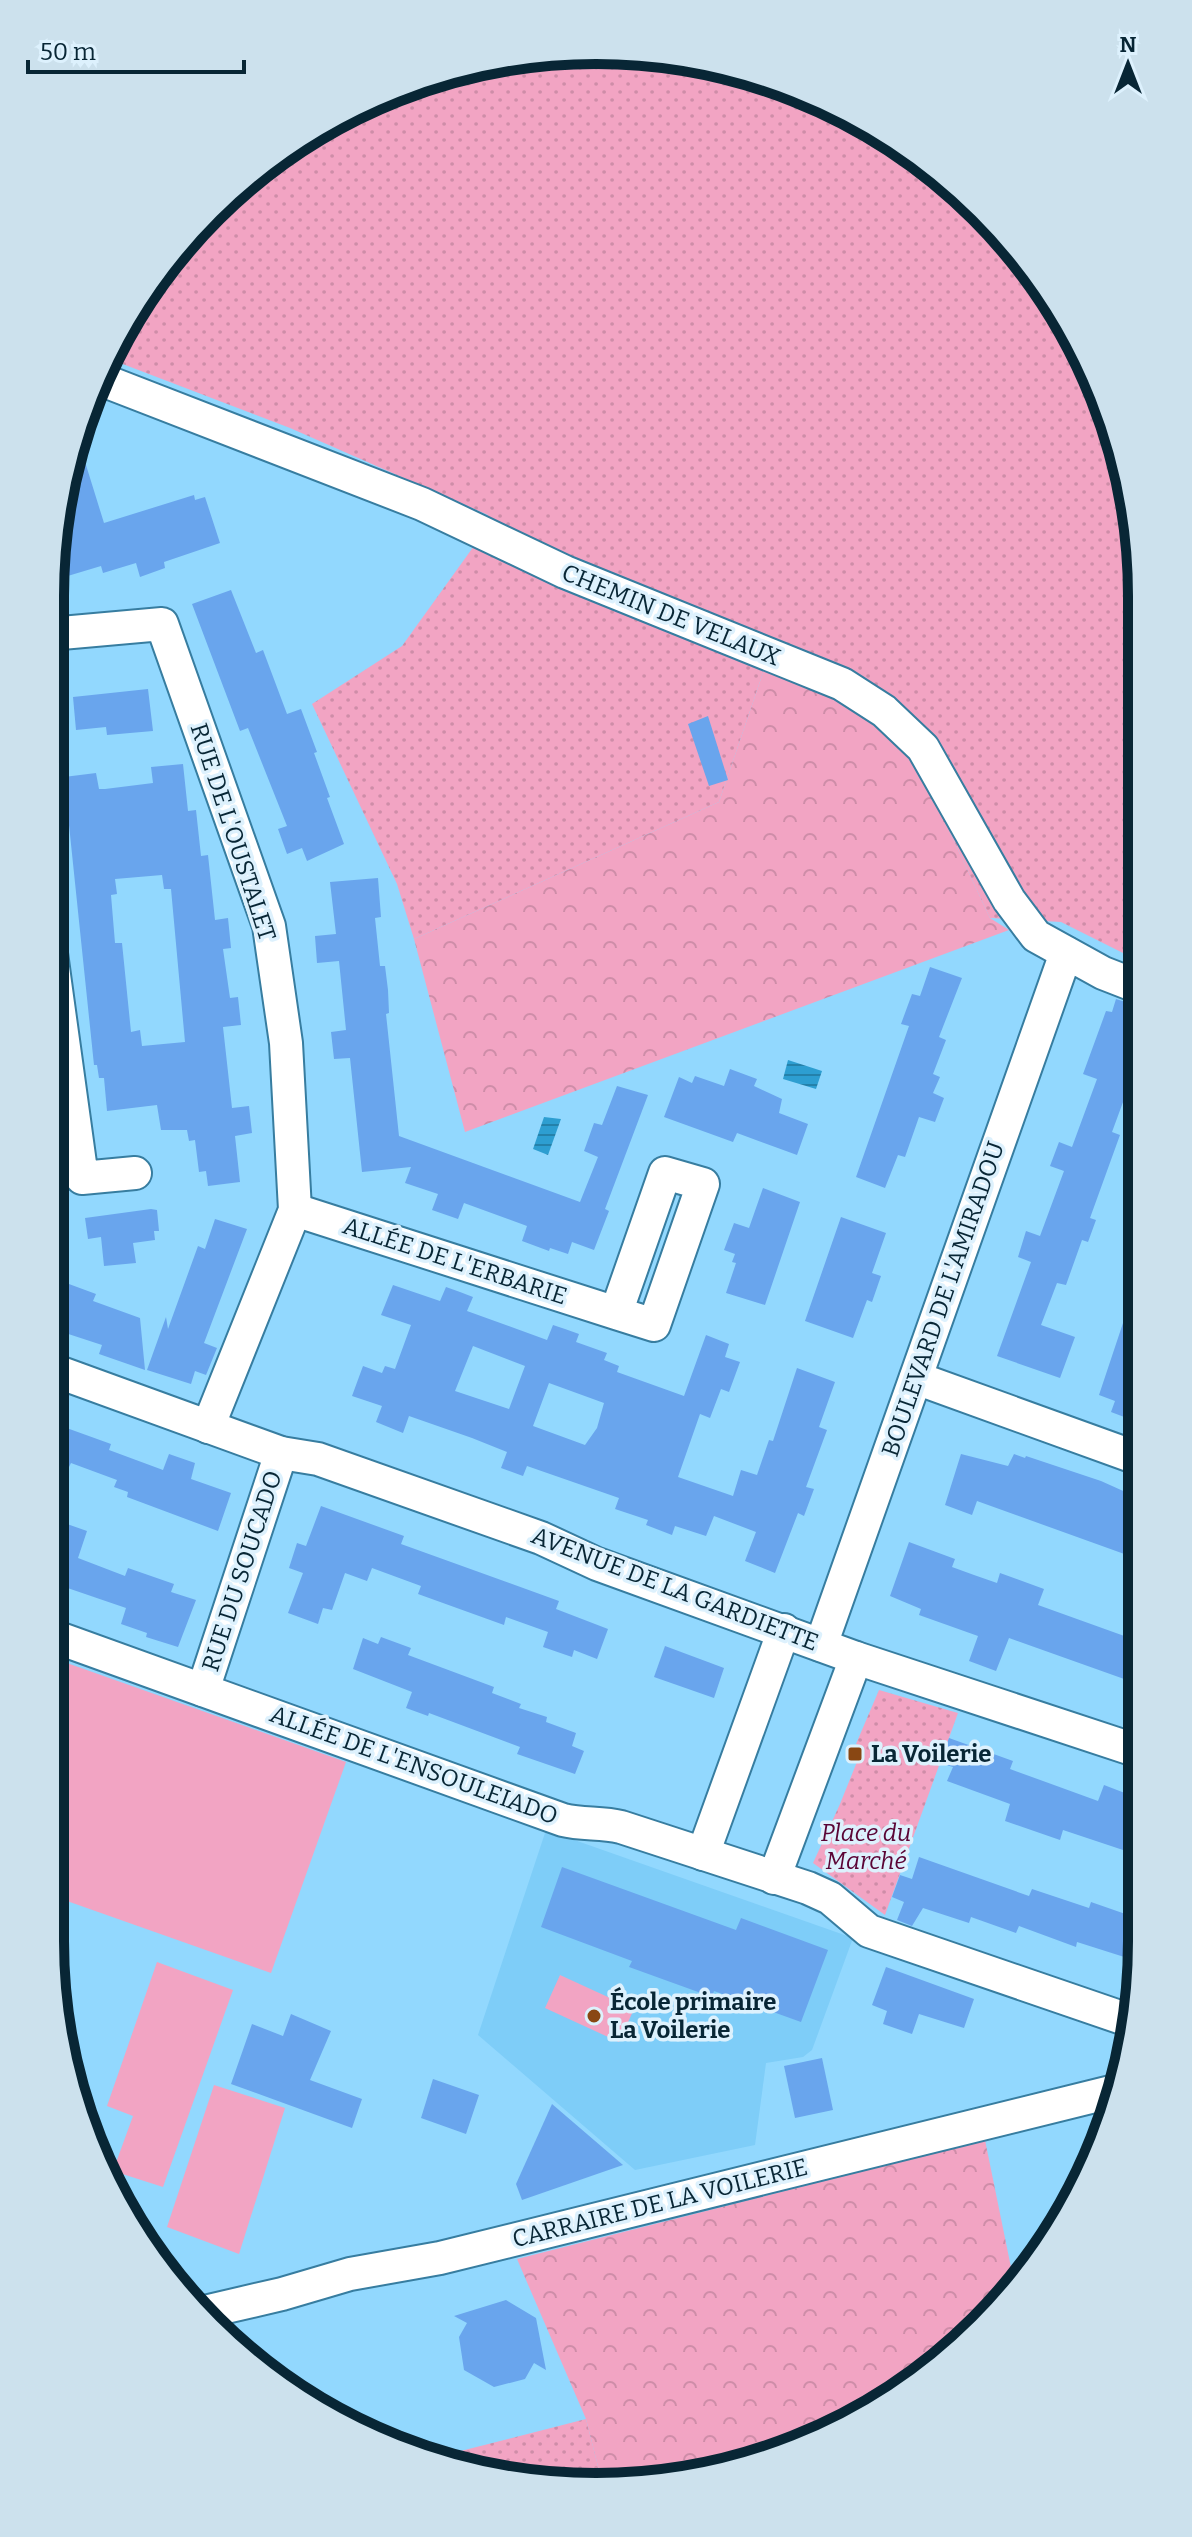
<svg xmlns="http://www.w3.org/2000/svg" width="1192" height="2537" viewBox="0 0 1192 2537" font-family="Bitter,serif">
<defs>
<pattern id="grass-dots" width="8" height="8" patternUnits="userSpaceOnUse" patternTransform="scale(2)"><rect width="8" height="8" fill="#f2a4c3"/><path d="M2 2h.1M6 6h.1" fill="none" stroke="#ce8da8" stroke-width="1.8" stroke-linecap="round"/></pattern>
<pattern id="forest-crowns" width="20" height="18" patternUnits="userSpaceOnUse" patternTransform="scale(2)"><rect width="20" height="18" fill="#f2a4c3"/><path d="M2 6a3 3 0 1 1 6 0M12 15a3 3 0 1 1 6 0" fill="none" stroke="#ce8da8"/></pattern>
<pattern id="water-rules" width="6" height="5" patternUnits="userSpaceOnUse" patternTransform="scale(2)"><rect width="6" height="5" fill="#2d9ed1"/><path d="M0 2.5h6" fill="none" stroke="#2481aa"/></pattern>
</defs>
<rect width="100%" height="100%" fill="#92d8fe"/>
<path fill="#7ecdf8" d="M546 1830 853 1938 812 2050 803 2057 766 2063 755 2145 635 2170 478 2035Z"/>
<g fill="url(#grass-dots)">
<path d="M596 50 702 60 805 91 928 163 1029 263 1100 387 1137 524 1139 961 1061 922 990 918 913 754 766 664 719 802 414 939 397 884 312 704 402 646 479 539 488 515 290 428 107 358 142 293 210 210 292 142 387 92 489 61Z"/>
<path d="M879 1690 958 1713 885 1915 813 1863 840 1804 863 1747 856 1744Z"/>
<path d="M586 2419 603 2486 490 2477 437 2457Z"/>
</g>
<g fill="url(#forest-crowns)">
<path d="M766 664 844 702 913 754 990 918 1009 930 465 1132 414 939 719 802Z"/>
<path d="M985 2140 1015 2287 1006 2301 869 2414 702 2477 603 2486 586 2419 517 2259Z"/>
</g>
<g fill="#f2a4c3">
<path d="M50 1657 346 1762 271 1973 50 1895Z"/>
<path d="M157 1962 233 1990 163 2187 113 2171 133 2116 107 2106Z"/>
<path d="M560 1975 634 2009 619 2042 545 2008Z"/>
<path d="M214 2085 285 2108 239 2254 167 2227Z"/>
</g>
<g fill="url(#water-rules)">
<path d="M788 1060 822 1071 816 1089 783 1079Z"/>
<path d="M544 1117 561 1119 548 1155 533 1149Z"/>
</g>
<g fill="#69a5ed" fill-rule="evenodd">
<path d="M77 436 104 523 194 495 195 500 205 497 220 543 164 562 165 568 140 577 136 563 103 573 101 566 51 581 61 489Z"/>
<path d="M231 590 256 653 263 650 287 714 301 709 317 752 314 753 330 797 327 798 344 844 307 861 302 848 287 854 278 829 287 826 248 728 240 731 192 604Z"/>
<path d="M148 689 153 731 107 735 106 727 76 730 73 697Z"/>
<path d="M708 716 728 780 709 786 688 724Z"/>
<path d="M183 764 188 811 196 810 201 856 208 855 215 920 228 918 231 948 223 949 230 998 238 997 241 1025 223 1027 232 1108 249 1106 252 1133 235 1136 240 1182 208 1186 206 1171 199 1172 195 1140 189 1141 187 1130H161L157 1105 107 1111 104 1078H99L97 1065H94L64 777 96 773 99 789H105L153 783 151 767ZM162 875 164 889H171L185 1042 142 1046 140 1030 131 1032 122 943H115L111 895 117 894 115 879Z"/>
<path d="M378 878 381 917 375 918 380 966H385L388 990 389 1013 386 1014 399 1136 580 1202 598 1157 584 1151 594 1123 602 1125 617 1086 648 1095 605 1209 609 1211 594 1250 572 1242 568 1254 550 1248 549 1251 522 1241 527 1226 464 1203 458 1219 432 1210 438 1194 405 1183 411 1167 362 1172 350 1058 334 1059 331 1032 346 1030 339 961 317 963 315 936 336 934 330 882Z"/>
<path d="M930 967 962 978 939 1037 946 1040 933 1074 940 1077 933 1093 944 1098 935 1122 919 1117 905 1157 898 1155 885 1188 856 1177 909 1026 901 1024 912 994 920 996Z"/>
<path d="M1116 999 1138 1006 1133 1021 1138 1022 1132 1036 1139 1041 1132 1062 1137 1064 1112 1132 1120 1135 1090 1218 1096 1220 1088 1242 1082 1240 1066 1285 1057 1283 1041 1325 1075 1337 1060 1378 997 1356 1031 1262 1018 1257 1026 1231 1040 1236 1064 1171 1050 1166 1059 1142 1072 1147 1097 1079 1083 1074 1106 1011 1112 1012Z"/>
<path d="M730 1069 757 1079 754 1086 782 1099 779 1113 808 1124 797 1155 737 1133 733 1142 664 1117 679 1077 692 1083 695 1076 724 1086Z"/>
<path d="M763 1188 800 1202 765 1305 726 1293 736 1263 732 1262 735 1254 724 1250 734 1223 749 1228Z"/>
<path d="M151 1209 157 1210 159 1231H154L155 1240 133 1243 136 1263 104 1266 101 1237 88 1239 85 1218Z"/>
<path d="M841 1217 886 1233 872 1273 881 1276 872 1302 867 1300 853 1338 805 1321Z"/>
<path d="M215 1219 247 1229 204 1343 217 1348 206 1375 195 1371 191 1384 147 1370 166 1317 168 1329 198 1246 205 1249Z"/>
<path d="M50 1277 96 1294 93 1301 140 1318 145 1370 99 1354 102 1345 50 1328Z"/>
<path d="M1136 1284 1140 1285V1423L1111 1412 1115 1401 1099 1395Z"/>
<path d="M393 1285 440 1301 446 1287 460 1292 473 1297 467 1311 547 1340 553 1325 565 1329 579 1334 576 1342 607 1353 604 1360 619 1366 617 1372 684 1396 706 1335 729 1344 725 1357 740 1362 729 1392 721 1389 710 1418 700 1414 678 1477 733 1496 741 1470 757 1475 769 1440 773 1441 797 1368 835 1382 819 1427 827 1430 806 1487 814 1489 804 1516 798 1513 775 1573 745 1561 756 1532 714 1516 706 1536 675 1526 672 1535 646 1525 648 1520 615 1509 619 1498 527 1466 523 1476 501 1468 507 1452 472 1438 409 1416 403 1433 376 1422 382 1406 352 1396 363 1366 382 1373 385 1366 395 1369 411 1325 381 1315ZM473 1346 525 1366 509 1409 455 1391ZM549 1383 604 1403 597 1428 585 1445 533 1426Z"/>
<path d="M50 1422 111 1444 109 1450 163 1470 169 1454 195 1463 191 1479 231 1493 218 1531 127 1497 128 1492 114 1487 117 1480 71 1463 67 1471 50 1464Z"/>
<path d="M961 1454 1008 1466 1014 1454 1025 1458 1026 1456 1101 1481 1141 1499V1560L977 1501 972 1515 945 1505Z"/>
<path d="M321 1506 404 1536 401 1544 559 1601 556 1609 608 1629 597 1659 574 1650 572 1657 543 1647 548 1632 506 1617 504 1625 418 1594 421 1586 372 1568 367 1581 345 1573 332 1610 323 1608 318 1624 288 1613 303 1573 289 1568 297 1543 306 1546Z"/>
<path d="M50 1518 87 1531 78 1558 125 1576 128 1568 174 1584 171 1592 196 1600 178 1647 146 1637 147 1633 121 1624 126 1608 50 1582Z"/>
<path d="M909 1542 955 1559 952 1567 974 1575 997 1583 1000 1573 1044 1589 1038 1605 1141 1642V1685L1009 1638 996 1671 969 1661 978 1636 919 1615 921 1609 890 1596Z"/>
<path d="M381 1637 411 1648 408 1655 494 1687 492 1693 521 1704 519 1708 547 1717 546 1722 576 1733 572 1746 584 1751 575 1774 517 1754 520 1747 429 1713 428 1716 406 1708 412 1692 353 1669 363 1638 378 1644Z"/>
<path d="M665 1646 724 1668 714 1698 654 1677Z"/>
<path d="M949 1738 1013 1761 1010 1769 1098 1801 1104 1785 1130 1795 1125 1811 1142 1816V1850L1125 1844 1123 1850 1063 1830 1060 1840 1005 1821 1010 1804 947 1781 953 1767 940 1763Z"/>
<path d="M919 1857 1029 1896 1032 1889 1089 1908 1091 1902 1134 1917 1132 1924 1142 1928 1140 1962 1077 1942 1076 1947 1019 1926 1016 1933 971 1917 969 1923 923 1908 912 1926 897 1920 904 1902 892 1897 900 1875 912 1879Z"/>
<path d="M562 1867 736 1930 741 1918 828 1950 801 2022 714 1991 712 1997 629 1967 632 1961 541 1927Z"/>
<path d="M886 1967 974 1999 964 2028 919 2014 912 2034 883 2024 887 2011 872 2005Z"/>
<path d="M291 2014 331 2031 310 2080 362 2099 352 2128 231 2084 252 2024 283 2036Z"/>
<path d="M822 2058 833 2110 795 2118 784 2066Z"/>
<path d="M433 2079 479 2095 466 2134 421 2118Z"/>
<path d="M552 2104 623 2165 522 2200 516 2184Z"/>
<path d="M506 2300 536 2318 546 2370 534 2363 525 2379 494 2387 464 2370 459 2337 467 2323 454 2316Z"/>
</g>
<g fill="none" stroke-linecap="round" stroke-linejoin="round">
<g stroke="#377da0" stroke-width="36">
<g id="minor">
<path d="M97 378 422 504 565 572 842 684 884 711 923 748 1009 900 1036 936 1103 973 1139 987"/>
<path d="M50 634 162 624 269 926 286 1043 295 1210 208 1427"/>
<path d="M50 946 82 1178 135 1173"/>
<path d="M295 1210 616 1313 654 1325 703 1184 665 1173 616 1313"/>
<path d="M50 1369 281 1453 318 1459 541 1538 597 1564 856 1658 1141 1752"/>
<path d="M916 1378 1140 1459"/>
<path d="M50 1635 563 1820C583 1825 601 1822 621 1827L808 1888 830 1898 869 1931 1134 2022"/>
<path d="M821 1645 1066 953"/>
<path d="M203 1690 281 1453"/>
<path d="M703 1854 784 1630"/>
<path d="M774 1878 856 1658"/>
<path d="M200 2313 282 2294 350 2274 440 2258 1119 2090"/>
</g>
</g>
<use href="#minor" stroke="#fff" stroke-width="32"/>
</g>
<g fill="#894713" stroke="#ddf1fd" stroke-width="3">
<rect x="847" y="1746" width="16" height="16" rx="4"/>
<circle cx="594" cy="2016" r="8"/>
</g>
<g text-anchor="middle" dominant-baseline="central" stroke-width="7" stroke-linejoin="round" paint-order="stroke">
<g font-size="24" fill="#082635" stroke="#ddf1fd">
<text transform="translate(671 615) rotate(22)">CHEMIN DE VELAUX</text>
<text transform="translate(233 832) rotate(72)">RUE DE L'OUSTALET</text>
<text transform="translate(455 1261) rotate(18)">ALLÉE DE L'ERBARIE</text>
<text transform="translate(943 1299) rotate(-71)">BOULEVARD DE L'AMIRADOU</text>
<text transform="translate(242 1571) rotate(-72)">RUE DU SOUCADO</text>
<text transform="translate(675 1589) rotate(21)">AVENUE DE LA GARDIETTE</text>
<text transform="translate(414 1765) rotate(20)">ALLÉE DE L'ENSOULEIADO</text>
<text transform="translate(660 2203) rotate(-14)">CARRAIRE DE LA VOILERIE</text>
</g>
<g font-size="24" font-weight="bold" fill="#082635" stroke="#ddf1fd" text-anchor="start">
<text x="871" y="1754">La Voilerie</text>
<text x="610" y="2002">École primaire<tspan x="610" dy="28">La Voilerie</tspan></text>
</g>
<g font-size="24" font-style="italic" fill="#5a0435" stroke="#ddf1fd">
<text x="866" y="1833">Place du<tspan x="866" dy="28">Marché</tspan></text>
</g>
</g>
<path d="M0 0H1192V2537H0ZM596 64H596A532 532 0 0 1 1128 596V1941A532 532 0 0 1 596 2473H596A532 532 0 0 1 64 1941V596A532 532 0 0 1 596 64Z" fill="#cce1ed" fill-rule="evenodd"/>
<path fill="none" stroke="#082635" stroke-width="10" d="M596 64H596A532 532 0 0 1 1128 596V1941A532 532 0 0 1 596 2473H596A532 532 0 0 1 64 1941V596A532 532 0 0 1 596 64Z"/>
<g transform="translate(1128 64)" stroke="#ddf1fd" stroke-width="6" paint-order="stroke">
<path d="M0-6L14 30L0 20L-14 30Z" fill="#082635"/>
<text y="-12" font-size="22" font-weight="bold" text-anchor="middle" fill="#082635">N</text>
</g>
<path d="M28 60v12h216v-12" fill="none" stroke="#082635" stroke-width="4"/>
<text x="40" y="60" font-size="24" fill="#082635" stroke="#ddf1fd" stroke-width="6" paint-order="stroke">50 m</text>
</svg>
